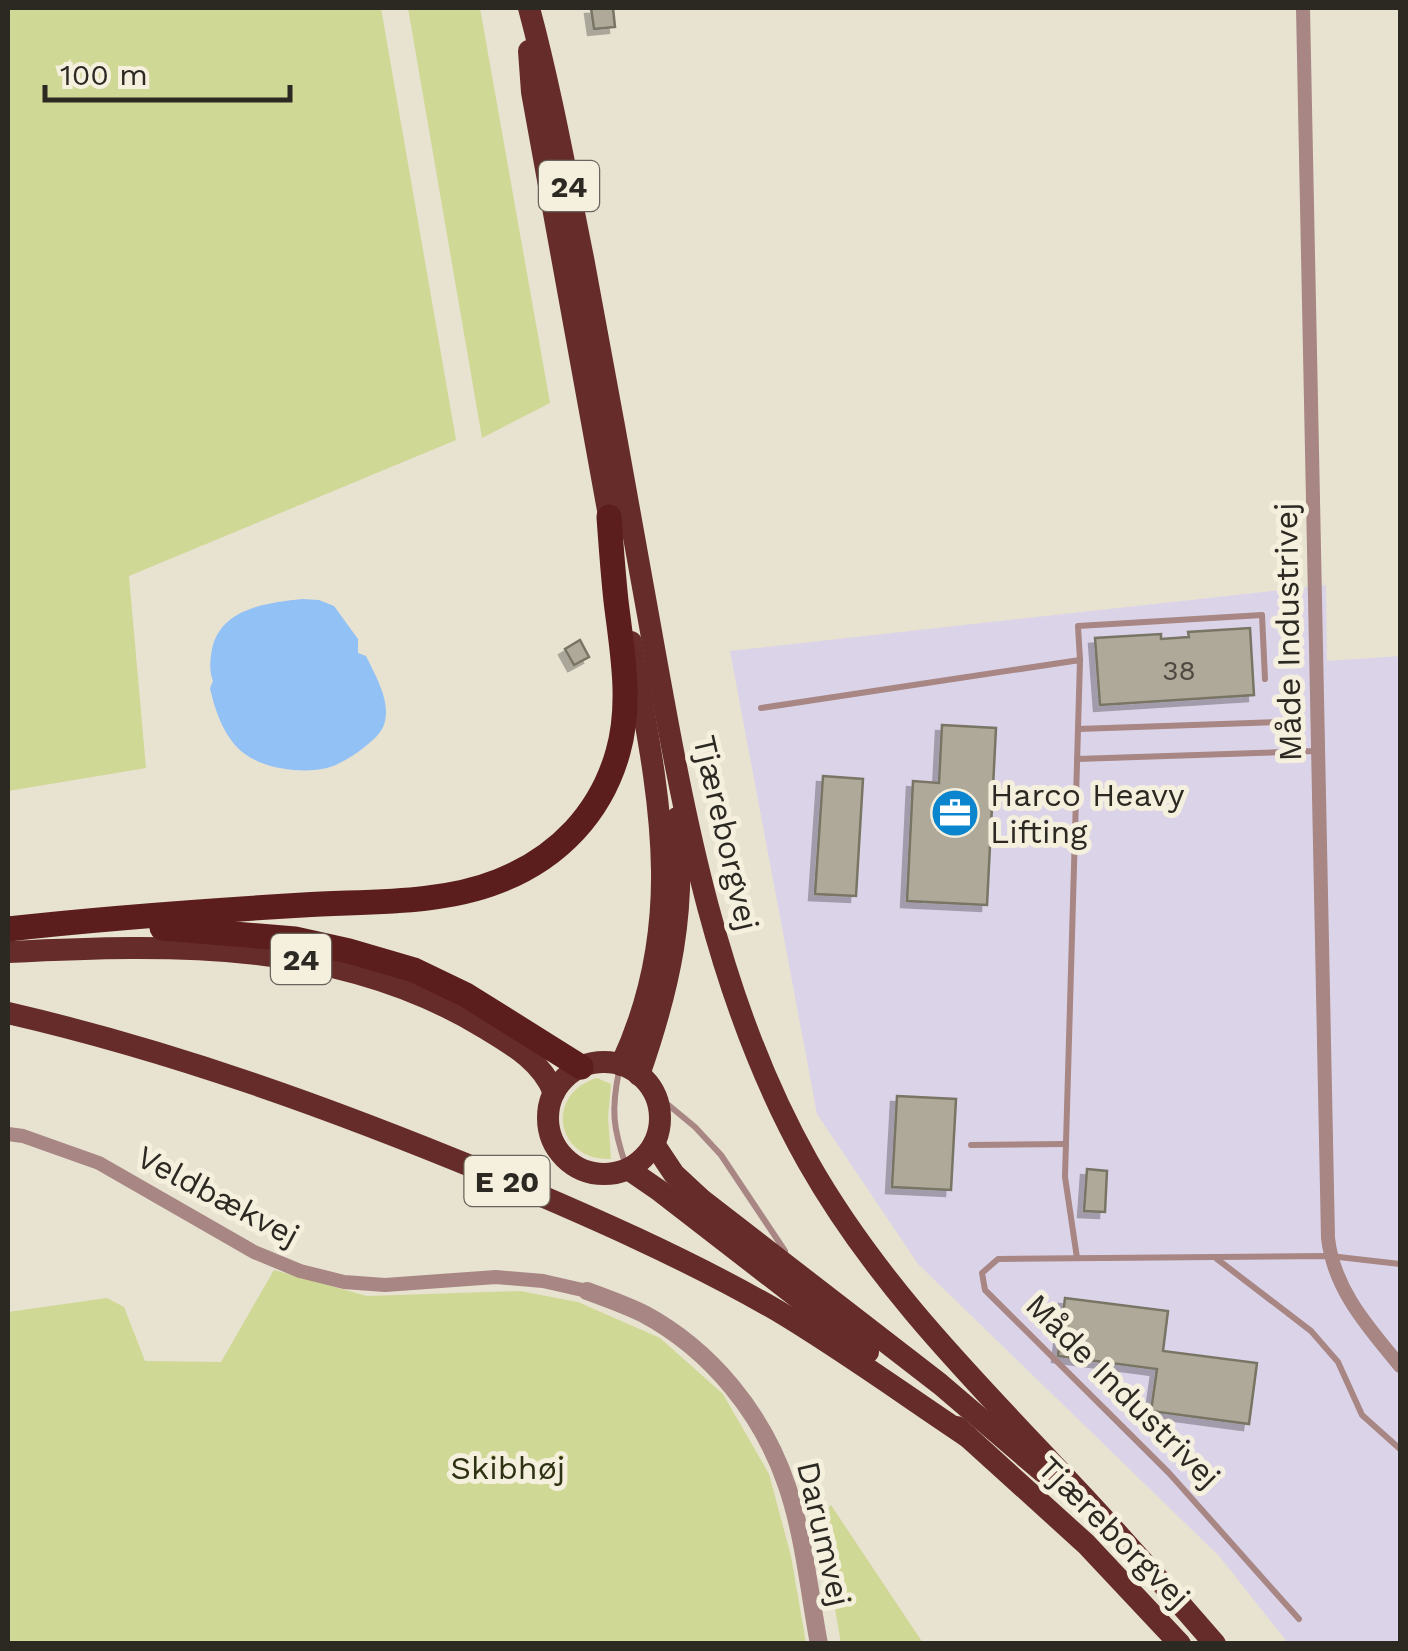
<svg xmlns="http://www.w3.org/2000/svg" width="1408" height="1651" viewBox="0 0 1408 1651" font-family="'Work Sans',sans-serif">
<defs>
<filter id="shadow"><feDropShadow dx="-6" dy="6" stdDeviation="0" flood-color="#0004"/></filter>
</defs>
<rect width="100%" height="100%" fill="#e8e2d1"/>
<path fill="#dbd4e9" d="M1326 585 1327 661 1400 656V1643H1288L1219 1556 918 1264 817 1114 730 651Z"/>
<g fill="#d0d896">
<path d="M8 8H381L456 440 129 576 146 768 8 791Z"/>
<path d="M408 8H480L550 403 482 438Z"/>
<path d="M597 1078 611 1084 608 1117 611 1159C556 1161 544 1094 597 1078Z"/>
<path d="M274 1270 367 1296 520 1291 578 1302 660 1338 723 1394 769 1474 791 1556 806 1643H8V1312L107 1298 124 1307 145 1361 221 1362Z"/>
<path d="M831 1505 923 1643H841L819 1519Z"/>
</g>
<path fill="#92c1f5" d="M302 599 319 600 334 606 358 639V653L366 656C375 675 390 699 385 721 383 732 374 739 367 745 355 755 341 764 327 768 303 774 265 769 245 754 225 740 215 711 210 688L213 681C209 670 210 661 212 649 221 608 266 603 302 599Z"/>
<g fill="#afa999" stroke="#797465" stroke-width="2.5" filter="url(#shadow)">
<path d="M591 8H613L615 27 594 29Z"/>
<path d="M1250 628 1254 695 1100 705 1095 638 1161 634V639L1189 637 1188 632Z"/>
<path d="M580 640 589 657 574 665 565 649Z"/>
<path d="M942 725 996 728 987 905 907 901 913 781 939 783Z"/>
<path d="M823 776 863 779 856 896 815 894Z"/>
<path d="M897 1096 956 1099 951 1190 892 1187Z"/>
<path d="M1087 1169 1107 1171 1105 1212 1084 1211Z"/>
<path d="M1065 1298 1168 1311 1163 1351 1257 1363 1249 1424 1151 1411 1157 1369 1058 1356Z"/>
</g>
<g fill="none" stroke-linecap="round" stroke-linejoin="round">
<g stroke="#a78683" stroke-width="6">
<path d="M1080 660 1078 626 1262 615 1265 679"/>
<path d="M761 708 1080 660 1065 1177 1077 1258"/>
<path d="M1078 729 1280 722"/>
<path d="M1077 759 1316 751"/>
<path d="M619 1071C611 1110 613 1128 626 1166"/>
<path d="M654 1093 695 1127 721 1155 785 1251"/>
<path d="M971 1145 1066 1144"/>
<path d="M1217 1259 1311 1331 1338 1362 1362 1415 1400 1449"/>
<path d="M1299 1619 1169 1473 985 1290 982 1273 998 1259 1330 1256 1400 1264"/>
</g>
<g stroke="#a78683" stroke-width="14">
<path d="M1303 8 1328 1238C1334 1290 1368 1327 1400 1366"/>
<path d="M8 1134 23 1136 99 1163 254 1252 300 1271 344 1282 385 1285 496 1277 543 1281 587 1291"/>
</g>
<path stroke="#a78683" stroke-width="18" d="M587 1291C606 1298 626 1305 644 1314 711 1350 763 1414 787 1486 804 1536 809 1591 819 1644"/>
<g stroke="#662c2a" stroke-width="22">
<path d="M529 8C551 90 566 174 583 258 607 384 629 511 652 637 684 816 717 1001 808 1162 872 1275 960 1366 1049 1460 1106 1520 1161 1581 1215 1644"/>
<path d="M529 51 532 92 612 532"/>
<path d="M8 952C171 944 338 939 483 1027 511 1044 542 1061 554 1093"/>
<path d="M8 1013C173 1051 333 1109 490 1174 587 1215 686 1258 778 1311 843 1350 905 1395 968 1437"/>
<circle cx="604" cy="1118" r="56"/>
<path d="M621 1065C689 920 658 792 631 642"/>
<path d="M639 1075C670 986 686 913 677 818"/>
<path d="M654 1144 674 1174 702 1200 940 1384 1043 1472"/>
<path d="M628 1169 660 1191 868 1352"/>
<path d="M957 1427 1086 1544 1180 1644"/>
</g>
<g stroke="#5b1e1c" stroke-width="25">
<path d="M162 928 295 939 349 951 414 970 466 995 581 1067"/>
<path d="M8 929C106 918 204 911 303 905 367 901 439 905 499 881 558 858 601 813 618 752 632 702 622 651 616 601 613 573 611 545 609 517"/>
</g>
</g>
<defs>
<g id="office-disc" transform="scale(2.5)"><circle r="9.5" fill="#0b86ce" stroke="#f5efde"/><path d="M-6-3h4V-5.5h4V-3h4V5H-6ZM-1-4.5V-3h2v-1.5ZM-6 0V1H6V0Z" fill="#fff"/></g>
</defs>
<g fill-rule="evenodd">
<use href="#office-disc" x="955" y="813"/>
</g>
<g text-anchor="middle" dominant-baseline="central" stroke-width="10" stroke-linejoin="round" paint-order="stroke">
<g font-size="28" fill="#4d4940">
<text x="1179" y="670">38</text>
</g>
<g fill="#f5efde" stroke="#68645b" stroke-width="2.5">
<rect x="539" y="161" width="60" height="50" rx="8"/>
<rect x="271" y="934" width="60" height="50" rx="8"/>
<rect x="464.5" y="1156" width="85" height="50" rx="8"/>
</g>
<g font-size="30" font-weight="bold" fill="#2c2923">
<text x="569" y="186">24</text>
<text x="301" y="959">24</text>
<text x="507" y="1181">E 20</text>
</g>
<g font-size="32" fill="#2c2923" stroke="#f5efde">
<text transform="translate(1288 632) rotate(-91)">Måde Industrivej</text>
<text transform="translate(726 833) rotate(77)">Tjæreborgvej</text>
<text transform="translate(218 1196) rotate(28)">Veldbækvej</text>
<text transform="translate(1123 1391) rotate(45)">Måde Industrivej</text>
<text transform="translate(1114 1532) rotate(45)">Tjæreborgvej</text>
<text transform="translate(824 1534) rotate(77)">Darumvej</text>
</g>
<g font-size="32" fill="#2c2923" stroke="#f5efde" text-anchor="start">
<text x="990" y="795">Harco Heavy<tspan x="990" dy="37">Lifting</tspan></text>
</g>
<g font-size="32" fill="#2f3113" stroke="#f5efde">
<text x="508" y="1468">Skibhøj</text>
</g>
</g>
<rect width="1408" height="1651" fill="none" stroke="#2c2923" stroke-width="20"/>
<path d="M45 85v15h245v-15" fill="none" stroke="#2c2923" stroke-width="5"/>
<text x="60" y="85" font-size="30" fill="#2c2923" stroke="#f5efde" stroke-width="8" paint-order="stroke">100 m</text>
</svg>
